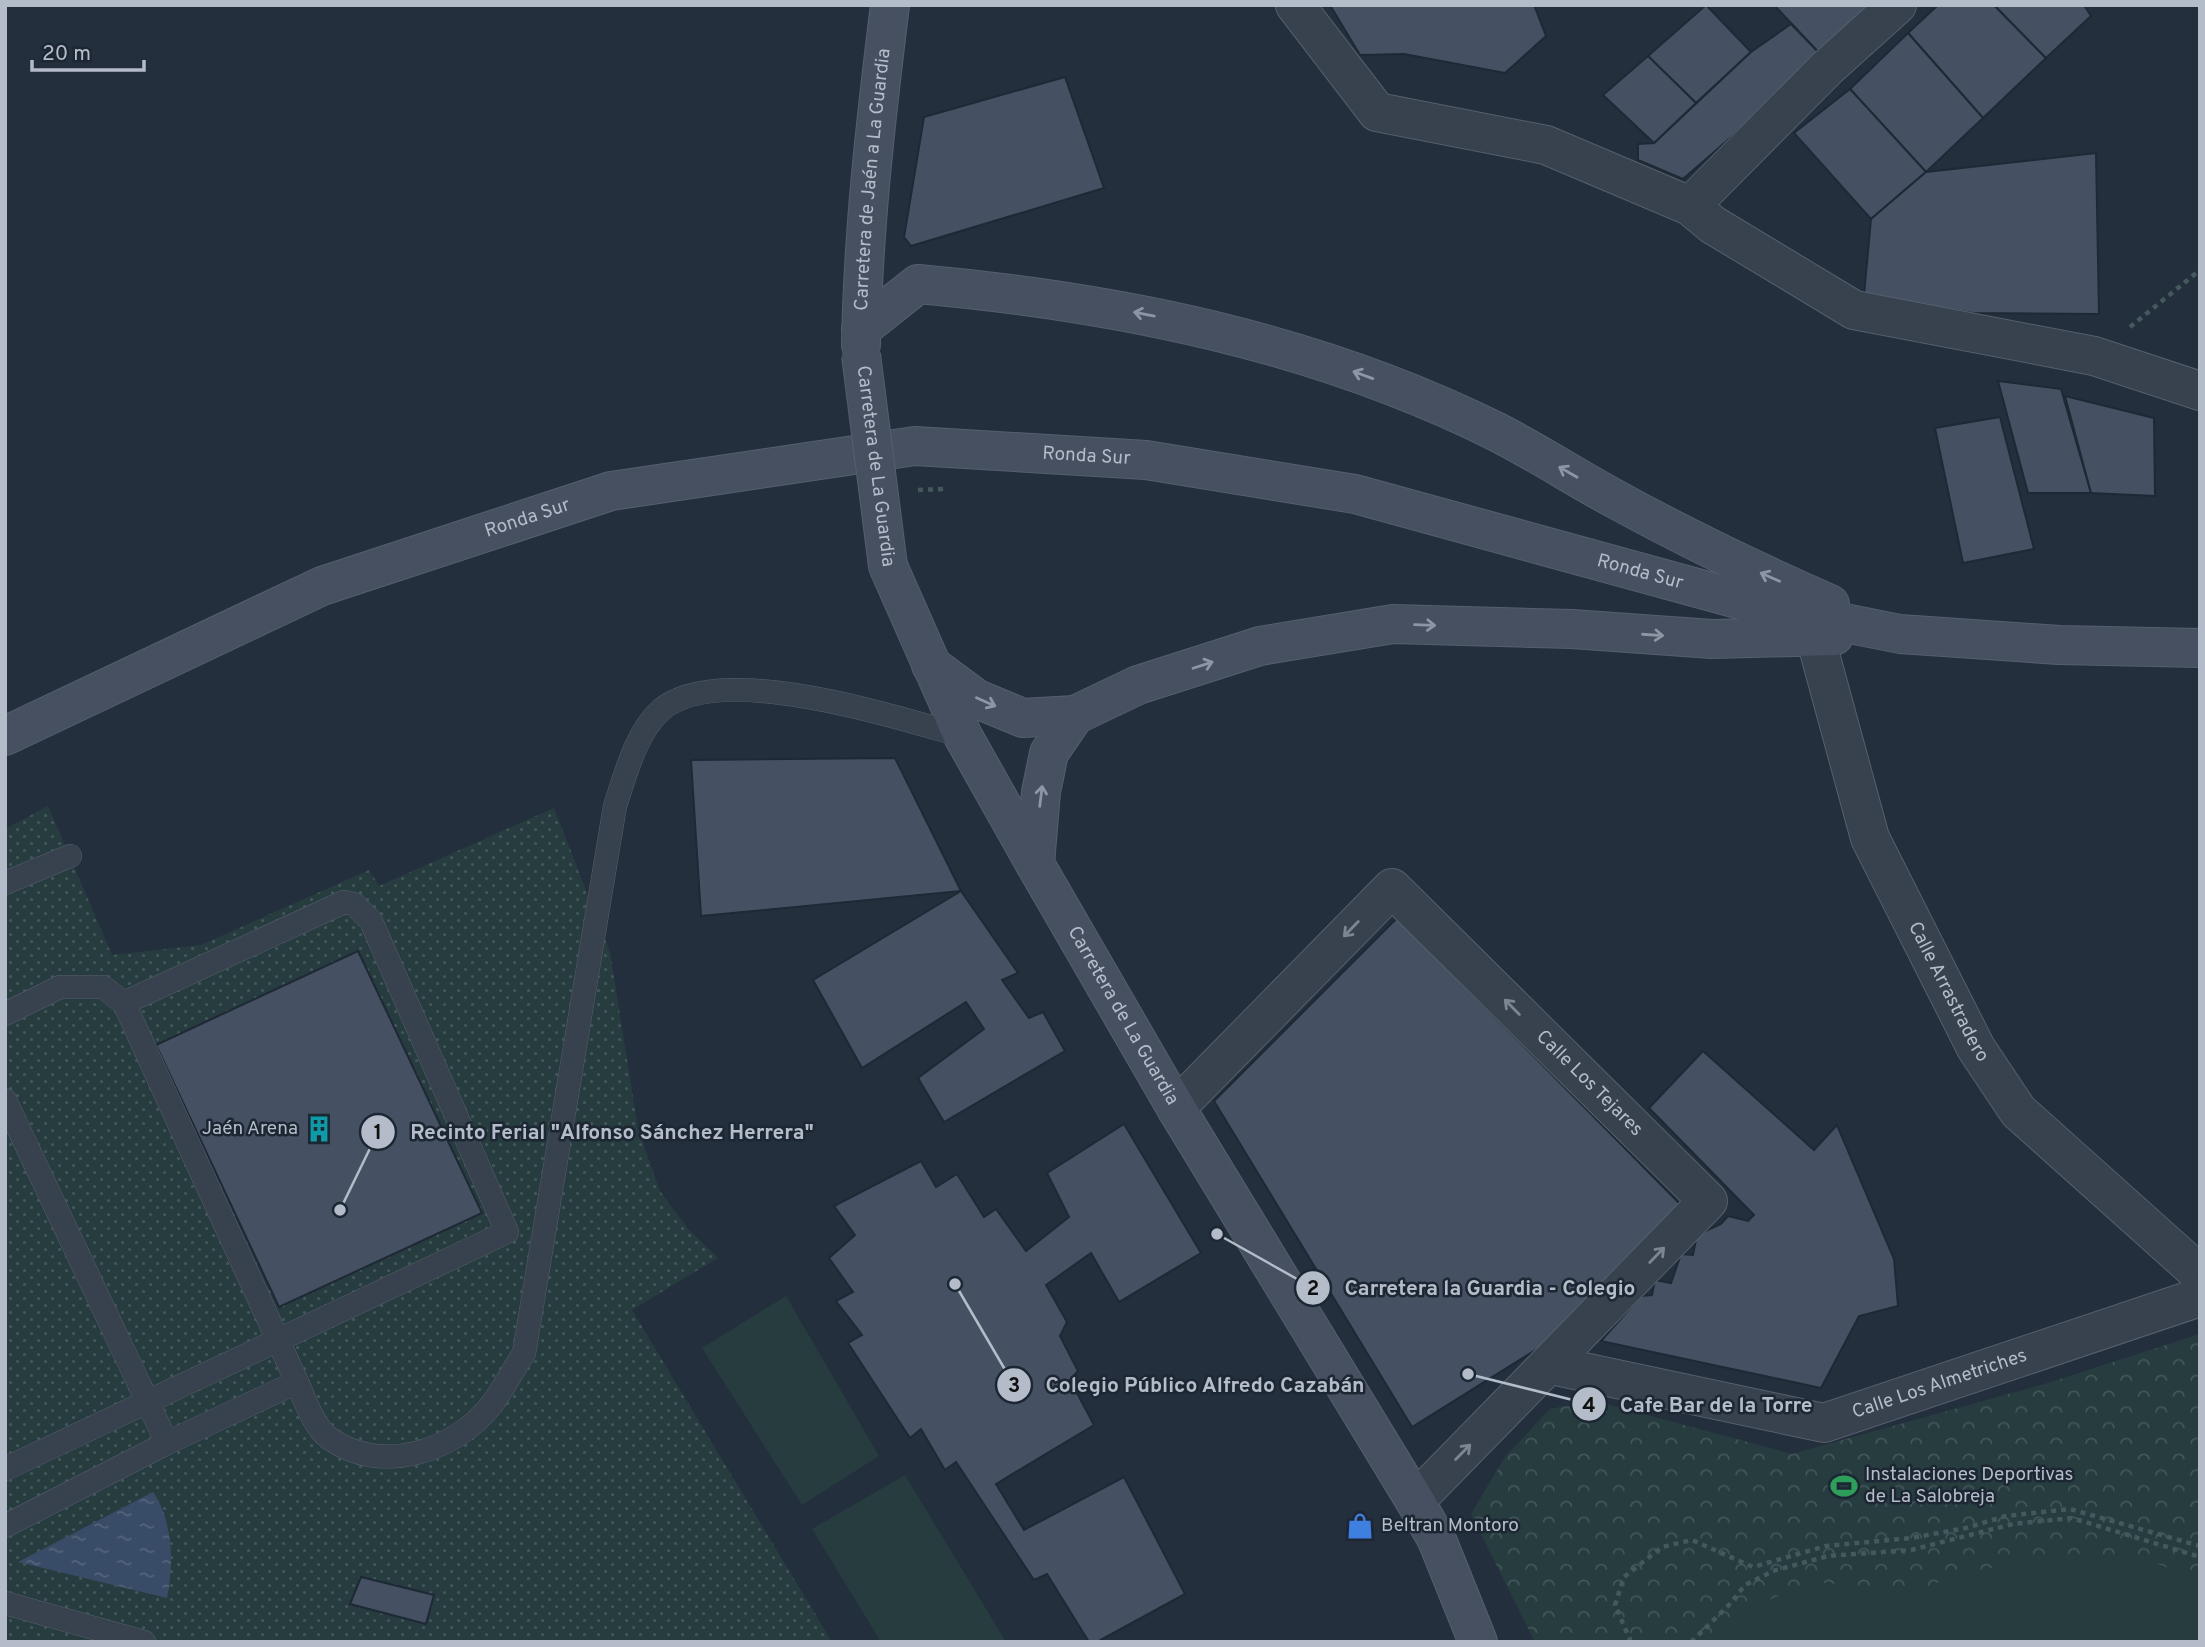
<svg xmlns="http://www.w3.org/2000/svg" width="2205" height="1647" viewBox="0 0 2205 1647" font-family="Overpass,sans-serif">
<defs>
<pattern id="forest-crowns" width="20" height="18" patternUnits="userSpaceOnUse" patternTransform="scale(1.75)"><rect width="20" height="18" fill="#263c3f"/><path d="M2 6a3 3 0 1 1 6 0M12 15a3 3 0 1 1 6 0" fill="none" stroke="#435659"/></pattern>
<pattern id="park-dots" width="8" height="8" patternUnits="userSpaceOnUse" patternTransform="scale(1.75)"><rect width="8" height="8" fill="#263c3f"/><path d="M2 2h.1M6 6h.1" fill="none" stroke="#435659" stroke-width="1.8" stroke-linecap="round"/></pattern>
<pattern id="water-ripples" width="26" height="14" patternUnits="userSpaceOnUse" patternTransform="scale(1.75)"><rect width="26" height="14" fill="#394c67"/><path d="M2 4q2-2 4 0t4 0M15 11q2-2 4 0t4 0" fill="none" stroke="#53647b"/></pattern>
</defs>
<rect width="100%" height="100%" fill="#242f3e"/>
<g fill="#263c3f">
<path d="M786 1296 879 1456 802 1505 702 1348Z"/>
<path d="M2200 1334V1642H1535L1471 1514 1505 1457 1550 1409 1595 1401 1792 1454 2048 1383Z"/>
<path d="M905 1475 1006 1642H881L812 1529Z"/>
</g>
<path fill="url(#forest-crowns)" d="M2200 1334V1582L2161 1565 2073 1556 1965 1572 1918 1590 1810 1582 1753 1607 1727 1642H1535L1471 1514 1505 1457 1550 1409 1595 1401 1792 1454 2048 1383Z"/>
<path fill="url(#park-dots)" d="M48 806 112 955 201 945 369 870 379 886 554 808 610 952 638 1129 660 1191 688 1229 718 1258 632 1310 832 1642H5V829Z"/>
<path fill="url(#water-ripples)" d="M153 1492C173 1520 174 1565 167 1598L18 1562Z"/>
<g fill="#455162" stroke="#1f2835" stroke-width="2">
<path d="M1330 5H1534L1546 36 1505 73 1404 54 1360 55Z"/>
<path d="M1706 5 1751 52 1696 103 1648 56Z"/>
<path d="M1774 5H1876L1823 57Z"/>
<path d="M1938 5H1994L2046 58 1983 118 1908 33Z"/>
<path d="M1994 5H2084L2091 16 2046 58Z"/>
<path d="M1791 24 1823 57 1683 179 1638 160V144L1654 143 1751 52Z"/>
<path d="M1908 33 1983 118 1926 172 1850 89Z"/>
<path d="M1648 56 1696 103 1654 143 1603 95Z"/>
<path d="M1065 77 1104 188 911 246 904 237 924 117Z"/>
<path d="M1850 89 1926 172 1871 219 1794 133Z"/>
<path d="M2096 153 2099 314 1972 313 1864 295 1871 219 1926 172Z"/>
<path d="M1998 381 2061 389 2091 493H2028Z"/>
<path d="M2065 396 2154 418 2155 496 2091 493Z"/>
<path d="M2000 417 2034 549 1963 563 1935 428Z"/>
<path d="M895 758 961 891 701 916 691 760Z"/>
<path d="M961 891 1018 973 1002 980 1029 1018 1043 1012 1065 1051 944 1122 918 1078 984 1029 966 1002 862 1068 813 980Z"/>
<path d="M1397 918 1683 1207 1550 1341 1412 1427 1214 1101Z"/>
<path d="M358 951 482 1213 279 1307 156 1045Z"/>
<path d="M1703 1051 1814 1150 1837 1125 1894 1259 1898 1306 1859 1316 1821 1388 1601 1341 1641 1296 1652 1295 1655 1280 1671 1283 1681 1254 1693 1255 1697 1235 1721 1224 1728 1216 1748 1221 1754 1215 1649 1108Z"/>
<path d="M1124 1124 1201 1253 1119 1302 1091 1253 1046 1285 1067 1322 1060 1336 1078 1371 1070 1380 1094 1425 996 1484 1024 1530 1124 1477 1185 1594 1097 1642H1089L1047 1574 1034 1580 956 1462 945 1470 921 1429 910 1438 848 1343 862 1335 836 1301 853 1292 829 1258 855 1235 834 1206 921 1161 936 1187 957 1174 984 1217 996 1209 1026 1251 1069 1217 1047 1173Z"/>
<path d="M361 1577 434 1595 426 1624 350 1604Z"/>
</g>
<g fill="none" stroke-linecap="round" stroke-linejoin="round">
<g stroke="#565f6c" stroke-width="24">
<g id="lane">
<path d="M5 883 70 856"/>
<path d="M5 1014 60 987H103L124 1003 297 1382C304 1398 314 1427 329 1438 381 1476 456 1451 492 1404 504 1388 513 1370 524 1353L615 806C625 776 636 732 661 710 719 660 895 717 963 736"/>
<path d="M5 1100 167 1443"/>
<path d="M5 1469 507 1232 371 921 354 904 344 902 124 1003"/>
<path d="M5 1526 167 1443 297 1382"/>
<path d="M5 1603 144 1642"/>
</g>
</g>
<g stroke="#565f6c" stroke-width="40">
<g id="street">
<path d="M1295 5 1377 112 1546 145 1690 206 1713 225 1854 310 2094 356 2200 391"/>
<path d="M1690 206 1827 68 1897 5"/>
<path id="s1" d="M1815 636 1870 838 1976 1048 2018 1111 2200 1274"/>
<path id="s2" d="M1176 1108 1392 888 1708 1201 1415 1501"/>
<path id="s3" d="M1551 1365 1824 1423 2200 1297"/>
</g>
</g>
<g stroke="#565f6c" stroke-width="40">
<g id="secondary">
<path d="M861 329 918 284C1118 302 1316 342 1497 432 1538 453 1576 478 1617 500 1686 538 1757 572 1830 604"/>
<path id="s4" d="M861 345C863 231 876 118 890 5"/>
<path id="s5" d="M888 566 963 736 1035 864 1176 1108 1415 1501 1437 1540 1478 1642"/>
<path d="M931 665 977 699 1023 718 1075 715"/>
<path id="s6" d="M5 736 322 586 611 491 915 446 1146 460 1355 494 1770 608 1900 634 2059 645 2200 648"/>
<path d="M1035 864 1041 792 1049 753 1075 715 1138 685 1260 646 1393 624 1572 629 1712 639 1834 636"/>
</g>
</g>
<g stroke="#44595c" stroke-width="4.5" stroke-dasharray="5 5" stroke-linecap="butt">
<path d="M2130 327 2200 270"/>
<path d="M918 490 944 489"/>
<path d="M1631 1642 1615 1605 1624 1577 1662 1547 1692 1540 1753 1567 1826 1546 1911 1538 1966 1528 2006 1516 2070 1509 2200 1546"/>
<path d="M1691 1642 1729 1605 1745 1585 1773 1571 1828 1556 1911 1550 2013 1524 2072 1518 2200 1557"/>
</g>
<use href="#lane" stroke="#38414e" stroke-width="23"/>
<use href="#street" stroke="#38414e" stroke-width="38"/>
<use href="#secondary" stroke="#465061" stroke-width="38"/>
<g stroke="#565f6c" stroke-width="40" stroke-linecap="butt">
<g id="secondary-bridge">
<path id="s7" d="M861 355 888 566"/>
</g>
</g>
<use href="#secondary-bridge" stroke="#465061" stroke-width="38"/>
</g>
<defs><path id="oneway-shaft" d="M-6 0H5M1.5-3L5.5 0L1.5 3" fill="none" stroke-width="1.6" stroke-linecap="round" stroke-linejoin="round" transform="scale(1.75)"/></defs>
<g stroke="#8e96a5">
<use href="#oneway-shaft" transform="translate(1144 314) rotate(-169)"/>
<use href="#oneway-shaft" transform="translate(1363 375) rotate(-160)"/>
<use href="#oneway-shaft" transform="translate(1568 472) rotate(-150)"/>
<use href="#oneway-shaft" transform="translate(1770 577) rotate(-156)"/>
<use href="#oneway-shaft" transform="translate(1425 625) rotate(2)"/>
<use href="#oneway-shaft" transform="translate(1653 635) rotate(4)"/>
<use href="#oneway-shaft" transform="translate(1203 665) rotate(-18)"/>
<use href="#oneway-shaft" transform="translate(986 702) rotate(24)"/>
<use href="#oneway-shaft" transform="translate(1041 796) rotate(-83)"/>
</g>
<g stroke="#7c8592">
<use href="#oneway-shaft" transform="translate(1351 929) rotate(134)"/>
<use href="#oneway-shaft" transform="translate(1512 1007) rotate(-135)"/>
<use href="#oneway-shaft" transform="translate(1657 1255) rotate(-46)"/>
<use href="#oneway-shaft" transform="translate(1463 1452) rotate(-45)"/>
</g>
<defs>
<g id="building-bare" transform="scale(2.1)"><path d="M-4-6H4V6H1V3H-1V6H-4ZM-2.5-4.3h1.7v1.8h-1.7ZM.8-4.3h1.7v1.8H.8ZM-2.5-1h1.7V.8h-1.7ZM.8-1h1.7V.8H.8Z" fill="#0f9aa8" stroke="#1d2633" stroke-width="2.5" paint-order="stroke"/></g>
<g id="stadium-bare" transform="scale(2.1)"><path d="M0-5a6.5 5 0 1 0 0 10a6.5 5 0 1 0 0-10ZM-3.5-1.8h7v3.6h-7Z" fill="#2e9e5b" stroke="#1d2633" stroke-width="2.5" paint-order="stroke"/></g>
<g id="shop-bare" transform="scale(2.1)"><path d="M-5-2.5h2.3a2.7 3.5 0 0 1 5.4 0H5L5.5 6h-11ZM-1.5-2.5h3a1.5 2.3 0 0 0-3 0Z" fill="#3f7fe0" stroke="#1d2633" stroke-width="2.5" paint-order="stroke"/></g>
</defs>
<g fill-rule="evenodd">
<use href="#building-bare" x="319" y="1129"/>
<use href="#stadium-bare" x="1844" y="1486"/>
<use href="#shop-bare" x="1360" y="1526"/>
</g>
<g text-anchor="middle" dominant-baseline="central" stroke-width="5" stroke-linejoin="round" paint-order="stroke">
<g font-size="19" fill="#b4bcc9" stroke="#1d2633">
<text stroke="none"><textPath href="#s4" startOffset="166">Carretera de Jaén a La Guardia</textPath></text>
<text stroke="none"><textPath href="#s6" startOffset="1134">Ronda Sur</textPath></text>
<text stroke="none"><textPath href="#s7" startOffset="112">Carretera de La Guardia</textPath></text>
<text stroke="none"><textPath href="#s6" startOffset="567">Ronda Sur</textPath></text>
<text stroke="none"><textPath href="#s6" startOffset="1701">Ronda Sur</textPath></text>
<text stroke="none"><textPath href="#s1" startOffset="382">Calle Arrastradero</textPath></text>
<text stroke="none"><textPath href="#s5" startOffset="508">Carretera de La Guardia</textPath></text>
<text stroke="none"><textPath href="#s2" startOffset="586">Calle Los Tejares</textPath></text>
<text stroke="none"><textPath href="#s3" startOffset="401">Calle Los Almetriches</textPath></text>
</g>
<g font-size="19" fill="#b4bcc9" stroke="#1d2633" text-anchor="start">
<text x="298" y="1129" text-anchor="end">Jaén Arena</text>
<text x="1865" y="1475">Instalaciones Deportivas<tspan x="1865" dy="22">de La Salobreja</tspan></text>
<text x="1381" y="1526">Beltran Montoro</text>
</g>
</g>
<path fill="none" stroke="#b4bcc9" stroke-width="2.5" d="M340 1210L378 1132M1217 1234L1313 1288M955 1284L1014 1385M1468 1374L1589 1404"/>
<g fill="#b4bcc9" stroke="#1d2633" stroke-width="2.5">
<circle cx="340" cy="1210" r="7"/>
<circle cx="1217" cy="1234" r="7"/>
<circle cx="955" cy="1284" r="7"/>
<circle cx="1468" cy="1374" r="7"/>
<circle cx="378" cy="1132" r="18"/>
<circle cx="1313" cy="1288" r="18"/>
<circle cx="1014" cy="1385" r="18"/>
<circle cx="1589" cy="1404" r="18"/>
</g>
<g font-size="21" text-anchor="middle" font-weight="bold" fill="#111">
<text x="378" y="1139">1</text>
<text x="1313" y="1295">2</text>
<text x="1014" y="1392">3</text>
<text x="1589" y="1412">4</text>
</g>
<g font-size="21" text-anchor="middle" font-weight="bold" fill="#b4bcc9" stroke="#1d2633" stroke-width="5" stroke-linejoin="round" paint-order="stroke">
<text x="612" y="1139">Recinto Ferial "Alfonso Sánchez Herrera"</text>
<text x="1490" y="1295">Carretera la Guardia - Colegio</text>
<text x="1205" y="1392">Colegio Público Alfredo Cazabán</text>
<text x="1716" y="1412">Cafe Bar de la Torre</text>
</g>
<rect width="2205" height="1647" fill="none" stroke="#b4bcc9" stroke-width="14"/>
<path d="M32 60v10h112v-10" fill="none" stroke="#b4bcc9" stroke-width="3.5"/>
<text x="42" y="60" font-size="21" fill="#b4bcc9" stroke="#1d2633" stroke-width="5" paint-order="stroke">20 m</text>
</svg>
